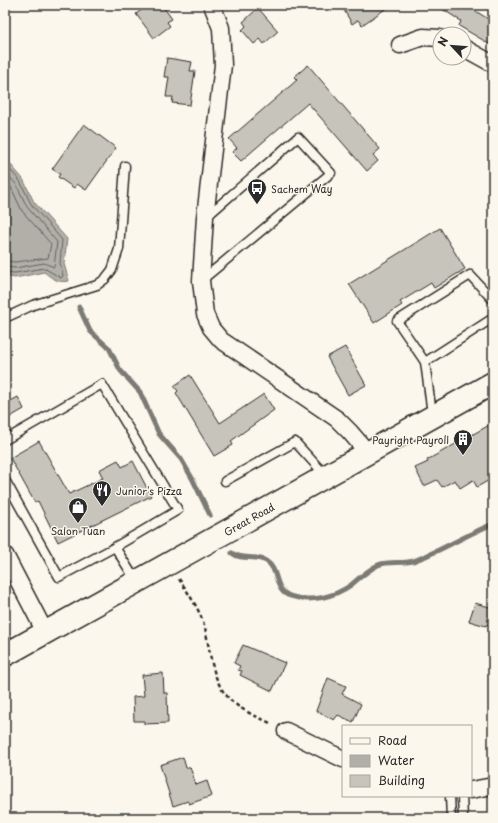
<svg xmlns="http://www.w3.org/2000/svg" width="498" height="823" viewBox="0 0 498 823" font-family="'Playpen Sans',sans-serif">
<rect width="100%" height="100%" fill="#fbf7ec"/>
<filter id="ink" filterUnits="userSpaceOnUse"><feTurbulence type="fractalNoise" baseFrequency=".025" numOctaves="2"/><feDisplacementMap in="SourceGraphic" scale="8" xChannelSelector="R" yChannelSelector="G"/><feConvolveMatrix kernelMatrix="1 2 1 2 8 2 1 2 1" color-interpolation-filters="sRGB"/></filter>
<g filter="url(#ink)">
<path fill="#b1afa7" stroke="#7b7a75" d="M5 158 23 179 34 202 67 239 64 264 69 281C58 283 53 279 44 272L15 278 5 276Z"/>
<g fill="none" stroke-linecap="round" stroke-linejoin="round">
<g stroke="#61605d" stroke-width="1">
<path d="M5 164 20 181 31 204 62 240 60 263 63 276 61 278 44 268 15 273 5 272"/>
<path d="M5 172 16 184 27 207 57 242 54 267 44 263 15 268 5 267"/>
<path d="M5 181 11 187 22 211 51 244 48 258 15 262 5 261"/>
</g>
<g stroke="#7b7a75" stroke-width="5">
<path d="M79 307 90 331 109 348 120 370 140 392 159 434 181 459 192 478 210 515"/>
<path d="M232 553C242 561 255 554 266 561 280 570 273 590 290 596 310 603 334 597 351 585 359 578 368 570 378 565 390 560 404 565 416 560 443 550 467 534 493 524"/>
</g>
</g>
<g fill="#c7c4bc" stroke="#2b2b2b">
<path d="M148 5H162L172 19 167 22 170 26 154 38 136 14Z"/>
<path d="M353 5H391L362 25 358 20 352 24 344 10Z"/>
<path d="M436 5H466L493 22V46L459 26 461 21Z"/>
<path d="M258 8 278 31 264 44 260 39 254 44 242 30 246 26 243 22Z"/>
<path d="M167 58 192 62 190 71H195L190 105 172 103 173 97H166L169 77H164Z"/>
<path d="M308 65 380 149 373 155 378 161 367 171 308 103 241 161 232 152 237 148 229 139 297 80 294 77Z"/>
<path d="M84 124 116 148 86 190 77 184 74 188 58 177 60 174 52 169Z"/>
<path d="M440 228 465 269 434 288 431 283 400 302 402 305 374 323 349 284Z"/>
<path d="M345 347 366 385 348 395 327 357Z"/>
<path d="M190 375 220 423 264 394 274 410 231 441 233 445 214 456 176 393 178 391 174 386Z"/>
<path d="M18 397 24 409 5 420V404Z"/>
<path d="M493 423V478L477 487 473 480 460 488 455 480 442 487 437 480 424 486 415 468 428 462 427 460Z"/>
<path d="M39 441 69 494 103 478 99 470 118 460 122 467 133 461 151 496 58 542 38 501 35 503 10 458Z"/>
<path d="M475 603 493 608V626L487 624 486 626 469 621Z"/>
<path d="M243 645 285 663 272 691 240 675 242 671 238 670 240 666 234 663Z"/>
<path d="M163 673 164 693H167L168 723 144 724V721H134L133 697 144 696 142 675Z"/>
<path d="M328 678 346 686 342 694 361 704 353 722 338 715 334 720 316 711Z"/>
<path d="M183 757 186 768 190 767 196 785 207 781 212 796 189 804 188 801 173 806 160 765Z"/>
</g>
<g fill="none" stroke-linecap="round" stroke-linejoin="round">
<g stroke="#2b2b2b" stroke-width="11">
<g id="lane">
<path d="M202 280 331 173 298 137 206 217"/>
<path d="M5 318 33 305 97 285 105 279 112 270 119 249 125 166"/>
<path d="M425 362 493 318"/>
<path d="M432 414 425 362 397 321 470 275 493 300"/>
<path d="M5 440 102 384 178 510 115 547 136 581"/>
<path d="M5 480 59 577 115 547"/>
<path d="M225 481 295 442 326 476"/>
<path d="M450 796 451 818"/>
<path d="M462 796 463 818"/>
</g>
</g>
<g stroke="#2b2b2b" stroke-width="19">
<g id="street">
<path d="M212 5 221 28 223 65 205 217 201 281 205 314 211 328 221 340 337 419 350 432 368 453"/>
<path d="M400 45 423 37 440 38"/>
<path d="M464 48 493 64"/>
<path d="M5 555 45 632"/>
<path d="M286 731 343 759"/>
<path d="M471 790 493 786"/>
</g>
</g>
<g stroke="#2b2b2b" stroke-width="25">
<path id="secondary" d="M5 655 493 383"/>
</g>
<path stroke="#2b2b2b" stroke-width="2.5" stroke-dasharray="4 3" stroke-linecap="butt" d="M179 579C189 594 200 610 205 628 210 649 211 677 226 695 237 709 256 716 272 724"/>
<use href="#lane" stroke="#fbf7ec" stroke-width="8"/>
<use href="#street" stroke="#fbf7ec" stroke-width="16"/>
<use href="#secondary" stroke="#fbf7ec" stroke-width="22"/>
</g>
</g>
<defs>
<g id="bus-pin" transform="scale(1)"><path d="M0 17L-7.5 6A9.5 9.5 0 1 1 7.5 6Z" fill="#2b2b2b" stroke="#fbf7ec"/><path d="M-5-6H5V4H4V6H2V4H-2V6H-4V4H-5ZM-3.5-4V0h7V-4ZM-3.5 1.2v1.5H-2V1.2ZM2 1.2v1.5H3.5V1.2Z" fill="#fff"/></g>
<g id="building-pin" transform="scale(1)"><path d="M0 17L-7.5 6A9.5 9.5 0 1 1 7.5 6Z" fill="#2b2b2b" stroke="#fbf7ec"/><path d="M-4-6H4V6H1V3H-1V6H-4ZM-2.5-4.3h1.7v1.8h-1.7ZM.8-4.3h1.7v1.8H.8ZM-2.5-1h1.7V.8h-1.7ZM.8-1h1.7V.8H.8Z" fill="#fff"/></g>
<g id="restaurant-pin" transform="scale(1)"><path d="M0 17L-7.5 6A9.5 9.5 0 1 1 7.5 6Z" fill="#2b2b2b" stroke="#fbf7ec"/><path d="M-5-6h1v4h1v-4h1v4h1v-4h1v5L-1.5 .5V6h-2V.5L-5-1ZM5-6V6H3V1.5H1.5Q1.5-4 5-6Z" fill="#fff"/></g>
<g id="shop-pin" transform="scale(1)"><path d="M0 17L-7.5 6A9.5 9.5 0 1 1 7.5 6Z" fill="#2b2b2b" stroke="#fbf7ec"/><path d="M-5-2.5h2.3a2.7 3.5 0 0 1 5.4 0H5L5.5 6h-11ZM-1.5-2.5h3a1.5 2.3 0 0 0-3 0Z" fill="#fff"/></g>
</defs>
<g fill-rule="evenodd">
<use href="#bus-pin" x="257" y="188"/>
<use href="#building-pin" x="463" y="439"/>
<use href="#restaurant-pin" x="102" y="490"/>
<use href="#shop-pin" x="78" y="507"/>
</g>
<g text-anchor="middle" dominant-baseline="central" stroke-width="3" stroke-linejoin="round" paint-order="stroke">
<g font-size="10" fill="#2b2b2b" stroke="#fbf7ec" text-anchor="start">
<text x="271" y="188">Sachem Way</text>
<text x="449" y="439" text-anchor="end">Payright Payroll</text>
<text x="116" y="490">Junior's Pizza</text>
<text x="78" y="530" text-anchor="middle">Salon Tuan</text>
</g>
<g font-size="10" fill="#2b2b2b" stroke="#fbf7ec">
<text transform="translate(249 519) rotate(-29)">Great Road</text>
</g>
</g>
<rect width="498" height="823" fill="none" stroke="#fbf7ec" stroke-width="20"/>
<rect x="10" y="10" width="478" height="803" fill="none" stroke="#2b2b2b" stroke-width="1.5" filter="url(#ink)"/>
<rect x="342" y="725" width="130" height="72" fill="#fbf7ec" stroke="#a8a59f"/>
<rect x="350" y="738" width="20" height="6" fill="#fbf7ec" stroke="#a8a59f"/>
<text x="378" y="745" font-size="12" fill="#2b2b2b">Road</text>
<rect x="350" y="755" width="20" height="12" fill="#b1afa7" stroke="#a8a59f"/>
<text x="378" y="765" font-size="12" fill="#2b2b2b">Water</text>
<rect x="350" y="775" width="20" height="12" fill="#c7c4bc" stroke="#a8a59f"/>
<text x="378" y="785" font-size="12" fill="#2b2b2b">Building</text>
<g transform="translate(452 46) rotate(296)"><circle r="19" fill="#fbf7ec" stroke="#a8a59f"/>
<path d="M0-3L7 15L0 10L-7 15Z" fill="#2b2b2b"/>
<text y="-6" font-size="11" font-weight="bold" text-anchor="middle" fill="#2b2b2b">N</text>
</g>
</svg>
